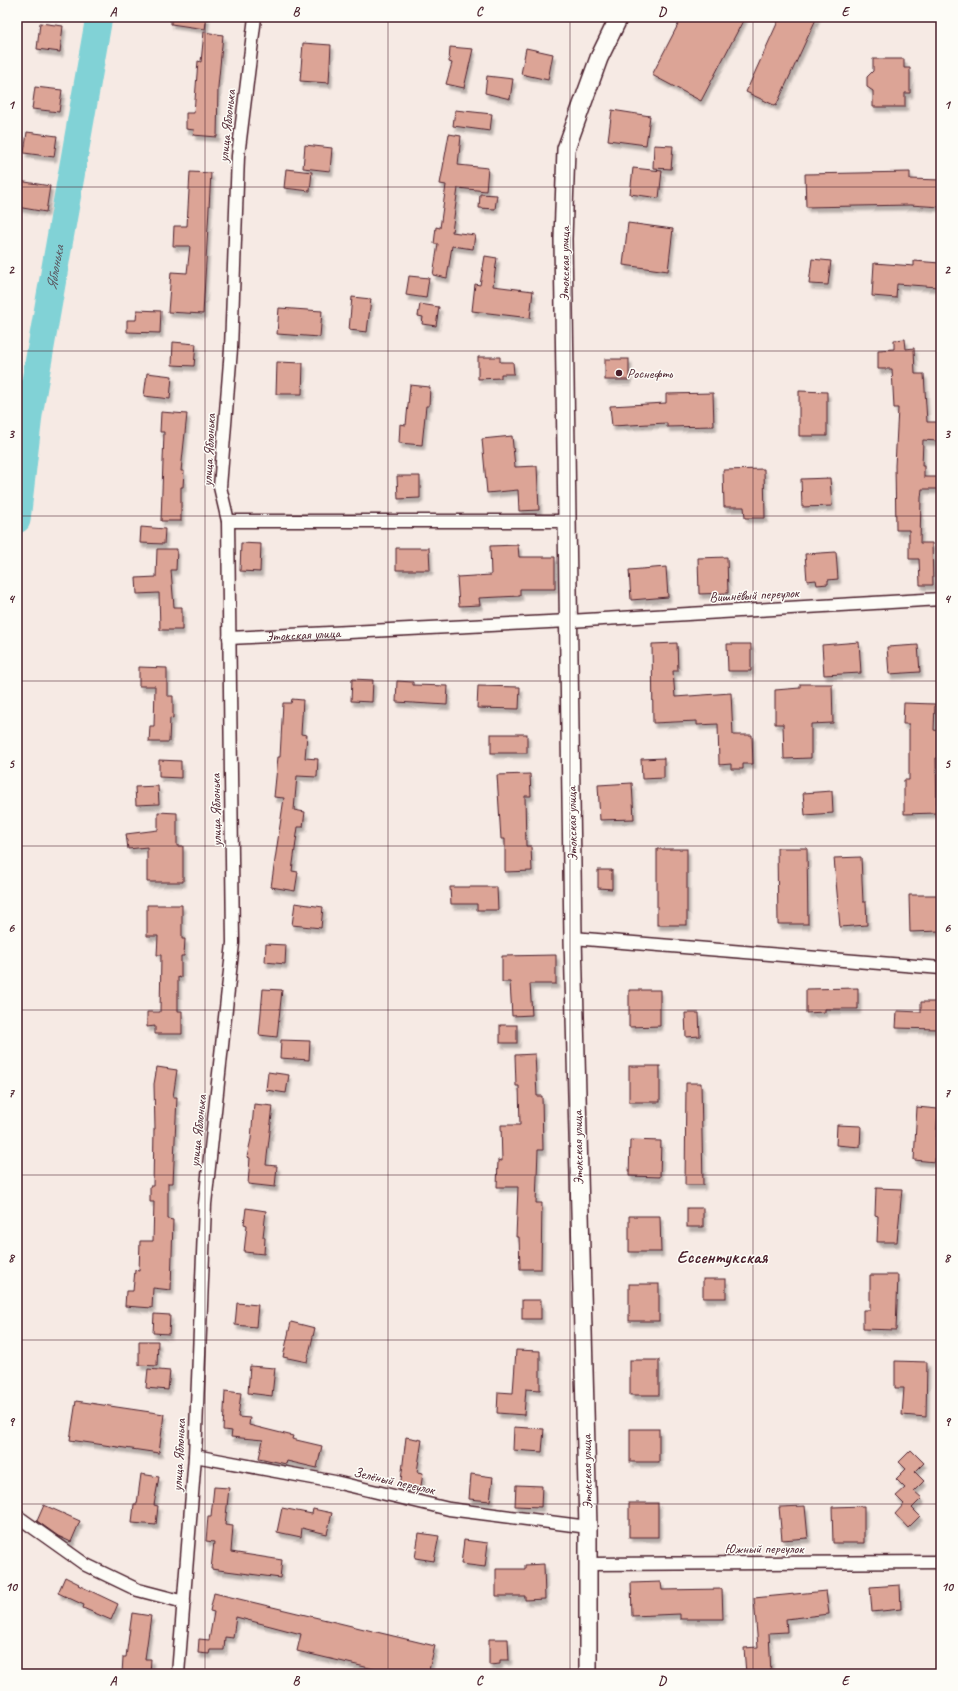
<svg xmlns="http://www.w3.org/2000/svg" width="958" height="1691" viewBox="0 0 958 1691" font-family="Caveat,sans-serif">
<defs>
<filter id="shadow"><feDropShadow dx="2.5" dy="4.5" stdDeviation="1" flood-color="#0004"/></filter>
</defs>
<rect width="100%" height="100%" fill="#f6eae4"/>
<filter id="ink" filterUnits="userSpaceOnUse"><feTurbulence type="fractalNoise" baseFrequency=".025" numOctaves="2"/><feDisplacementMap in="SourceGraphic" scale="8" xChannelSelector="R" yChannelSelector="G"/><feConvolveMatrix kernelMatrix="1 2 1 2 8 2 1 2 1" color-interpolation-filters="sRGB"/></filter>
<g filter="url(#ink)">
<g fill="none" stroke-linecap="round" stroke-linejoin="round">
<path stroke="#81d2d6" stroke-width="27" id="s1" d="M17 520 29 415 99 17"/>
</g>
<g fill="#dca496" stroke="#4a1f2b" filter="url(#shadow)">
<path d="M171 17H207L205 29 171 24Z"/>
<path d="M682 17H745L701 101 652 75Z"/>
<path d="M780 17H817L776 106 746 92Z"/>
<path d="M40 23 63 26 60 52 37 49Z"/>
<path d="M204 32 223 35 218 87 217 137 193 135 194 130 186 129V113H194L198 61 201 62Z"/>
<path d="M303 43 331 45 329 83 300 81Z"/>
<path d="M450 47 473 49 464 88 446 84 452 63 449 62Z"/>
<path d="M526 48 553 54 548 80 521 74Z"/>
<path d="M873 59H904V68H910V93H905V107H873V91L867 87V77L873 71Z"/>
<path d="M487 76 513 79 510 99 485 93Z"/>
<path d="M35 87 62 90 59 112 32 109Z"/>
<path d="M455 110 492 114 490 131 453 126Z"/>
<path d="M612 110 650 116 646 145 608 140Z"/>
<path d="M27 132 57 136 54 157 24 153Z"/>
<path d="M449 134 461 136 458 165 488 168 486 191 458 188 452 232 475 235 473 249 452 246 447 278 433 275 438 244H434L436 227 440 228 446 185 440 184Z"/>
<path d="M305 145 332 148 330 171 303 168Z"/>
<path d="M654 145 673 146 671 169 653 168Z"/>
<path d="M633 168 662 171 659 198 630 194Z"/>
<path d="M286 169 312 172 310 191 284 188Z"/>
<path d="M190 172 211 173 203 314 168 312 171 272 187 273 190 246H173L174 226H187Z"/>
<path d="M910 172V179L941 180V207L910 205 806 207 805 174Z"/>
<path d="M19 181 50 186 46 212 17 207Z"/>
<path d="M480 194 497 195 495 209 479 208Z"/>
<path d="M628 223 673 229 668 271 623 265Z"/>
<path d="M485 256 497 258 493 286 533 291 530 318 472 311 475 284 480 285Z"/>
<path d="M812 259 831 261 828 285 809 284Z"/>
<path d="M914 261 940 263 938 287 897 284 896 298 872 296 874 263 914 266Z"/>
<path d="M409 276 429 278 426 298 406 295Z"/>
<path d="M352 297 371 299 367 332 349 330Z"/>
<path d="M420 304 439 307 436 326 422 324 423 317 418 316Z"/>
<path d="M279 308 322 311 320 337 277 334Z"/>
<path d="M137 310 161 311 160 333 127 332V320H136Z"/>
<path d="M905 339 906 349 914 348 915 374H924L927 422H938L937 441 923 440 922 466H924V477H939V489H922L921 498 920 543H932L933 585H920L919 559H909V530H896L895 466 898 408H894L892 369H878V350L894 349V340Z"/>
<path d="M173 342 196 344 194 366 172 365Z"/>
<path d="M478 357H500V362H513L514 374H501V378L478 379Z"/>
<rect x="605" y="359" width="24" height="21"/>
<path d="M277 362 303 363 302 394H276Z"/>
<path d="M147 373 172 376 170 399 144 396Z"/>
<path d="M410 385 430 387 429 406H426L422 445 399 443 400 424 406 425Z"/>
<path d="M799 391 827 392V436H799Z"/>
<path d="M713 393 714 426 667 427V423L612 426 610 406 666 403V394Z"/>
<path d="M161 412 187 414 181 471H184L183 487H181V521H161L164 432H160Z"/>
<path d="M512 436 515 467 537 466 539 510 519 511 518 490 487 493 482 439Z"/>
<path d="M764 469 765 518H745L744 507H724L723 470Z"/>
<path d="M397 476H420V498L398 499Z"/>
<path d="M830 478 832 506 802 507 801 479Z"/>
<path d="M141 527 165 529 164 544 140 543Z"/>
<path d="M241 543 261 544 260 572 240 571Z"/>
<path d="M518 545 519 557H555V589H520V596L479 598 480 605 459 606 457 577 491 575 490 546Z"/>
<path d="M396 548H429L430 570H396Z"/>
<path d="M157 549H177L176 570H171L174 607H182V630H160L159 593 137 594 136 578 156 577Z"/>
<path d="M836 552 838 579 828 580V584L817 585 816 580 807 581 805 554Z"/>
<path d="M727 557 728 593 699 594 698 558Z"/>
<path d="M666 567 668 597 631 600 629 570Z"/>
<path d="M859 642 861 673 824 675 822 645Z"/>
<path d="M677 643 678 671H673L675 697 731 693 733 735H752L753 764H743V769H731V764L719 765 718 724 697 725V721L653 723 652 644Z"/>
<path d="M727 644H751V671H728Z"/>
<path d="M918 645 920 672 889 674 887 647Z"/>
<path d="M139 667 167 668V696H173V719L170 718 169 742H149L150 726H154L155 686H139Z"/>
<path d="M352 679 373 680 372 702 351 701Z"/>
<path d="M397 681 413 682V685L448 686 447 705 396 702Z"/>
<path d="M800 684H832L833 723 811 724V758L784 759 783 724H775V690L800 688Z"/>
<path d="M478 686 520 687 519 709 477 708Z"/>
<path d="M292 699 303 700 301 734 307 735 305 758 318 759 317 777 297 776 294 810 305 812 303 827H298L292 871 298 872 295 891 271 887 284 798 274 797 278 757H280L283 703H291Z"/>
<path d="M904 703 935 704 934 730 940 731V758H936L937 813 904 814V780H909V724H903Z"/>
<rect x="491" y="734" width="36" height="19"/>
<path d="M664 758V778L642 779 641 759Z"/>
<path d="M159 760 181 761V778L159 777Z"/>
<path d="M530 774 531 796H525L526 846H531L532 871 505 872V839H501L497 775Z"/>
<path d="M632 783 634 819 600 820 598 785Z"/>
<path d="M158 786 159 804 136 805 135 787Z"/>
<path d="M832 791 833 813 805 815 803 793Z"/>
<path d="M158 812 177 813V846H183V882H147V847L128 849 126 834 158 830Z"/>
<path d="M777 848H807L808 924H778Z"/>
<rect x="657" y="849" width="30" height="76"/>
<path d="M861 857 863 902H866L867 925 840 927 834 858Z"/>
<path d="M598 870H612V889L598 888Z"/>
<path d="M450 887H497L498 910H477V904H451Z"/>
<path d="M909 895H940V931L910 932Z"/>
<path d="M295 903 323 907 321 928 292 925Z"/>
<path d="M147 905H182V939H185L184 956H181V978L178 977V1011H182V1034H155V1026L147 1027V1012H160L161 955H157L158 936H147Z"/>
<path d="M266 944 286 945 285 964 265 962Z"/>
<path d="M556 955V984H530L532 1015 512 1016 510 982H502V956Z"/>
<path d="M858 988V1009H825V1012L806 1013V989Z"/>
<path d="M263 989 282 990 277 1037 259 1035Z"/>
<path d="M629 990H660V1026L629 1027Z"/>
<path d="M921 1002H939L938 1029 896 1028 897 1011 921 1012Z"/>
<path d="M685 1013H699L700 1036 686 1037Z"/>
<rect x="500" y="1025" width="17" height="18"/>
<path d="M281 1040 310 1041 309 1060 280 1058Z"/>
<path d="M535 1054 537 1096H542L543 1150H538L536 1203H542L541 1269H520L519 1237H516L518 1187H497L498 1160 502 1161 501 1125H520L519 1086H516L515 1055Z"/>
<rect x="629" y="1066" width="31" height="36"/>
<path d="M157 1067 177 1070 173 1097H177L173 1183H168V1219L173 1220 171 1290 153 1288 152 1308 125 1306 126 1291H133L135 1270 139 1271 140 1241H153L154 1202H150V1186H153L154 1129H155L154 1084Z"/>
<path d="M268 1072 289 1075 286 1093 266 1090Z"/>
<path d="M686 1083H701L703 1185H685Z"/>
<path d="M254 1104 273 1106 266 1165 277 1166 275 1187 248 1184 250 1158 247 1157 251 1139Z"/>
<path d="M917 1107 938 1109 935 1162 914 1160Z"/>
<path d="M837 1125 861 1126 860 1147 836 1145Z"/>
<path d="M630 1140 661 1141 660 1177 629 1176Z"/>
<path d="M876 1188 902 1189 897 1242H877L878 1216 875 1215Z"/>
<path d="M246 1208 266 1211 263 1237 265 1238 264 1254 244 1252 247 1225 244 1224Z"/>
<rect x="687" y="1208" width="16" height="19"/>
<path d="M629 1216H660L661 1252H629Z"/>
<path d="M870 1275H898L896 1330 863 1329V1310H870Z"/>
<rect x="703" y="1279" width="23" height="19"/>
<rect x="629" y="1284" width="30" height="37"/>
<rect x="522" y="1300" width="19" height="19"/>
<path d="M237 1303 258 1305 256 1327 235 1325Z"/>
<path d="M154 1314 170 1315 169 1334 153 1333Z"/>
<path d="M291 1322 315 1328 307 1362 283 1357Z"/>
<path d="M139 1341H158L157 1366 139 1365Z"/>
<path d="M516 1350 540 1351V1390L526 1389 524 1415 497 1413 498 1392 513 1393Z"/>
<rect x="630" y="1360" width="29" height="35"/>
<path d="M895 1361 927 1362 926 1417 902 1415 904 1388H895Z"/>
<path d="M250 1366 275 1368 272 1396 248 1393Z"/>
<path d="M148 1369 170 1371 168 1390 146 1388Z"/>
<path d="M225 1391 241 1393 238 1417 250 1418 249 1425 293 1436 292 1439 322 1446 317 1468 287 1461 286 1464 259 1458 263 1440 231 1437 232 1431 223 1430Z"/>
<path d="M76 1401 164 1414 159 1453 70 1440Z"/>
<path d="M514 1427 544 1429 542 1452 513 1450Z"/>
<rect x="630" y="1429" width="29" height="33"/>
<path d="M406 1437 422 1440 417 1472 423 1473 420 1492 400 1489Z"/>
<path d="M911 1450 924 1463 915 1472 924 1481 914 1491 922 1498 912 1508 920 1516 908 1528 895 1514 904 1504 896 1496 905 1488 896 1479 906 1469 899 1462Z"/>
<path d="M141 1474 159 1477 154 1505 158 1506 156 1525 132 1523 134 1504H137Z"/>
<path d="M471 1474 493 1477 490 1501 469 1499Z"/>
<path d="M516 1485 542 1486 541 1507 515 1506Z"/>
<path d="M214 1487 229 1488 225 1525 233 1526 231 1552 282 1560 280 1578 211 1569 214 1542 206 1541 208 1516H211Z"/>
<rect x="629" y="1503" width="29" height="34"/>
<path d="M44 1505 80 1521 71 1542 58 1536 37 1521Z"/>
<path d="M805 1506 808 1538 782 1540 779 1507Z"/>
<path d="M864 1506V1543H833L832 1507Z"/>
<path d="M282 1508 312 1514 313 1509 332 1513 327 1534 302 1528 301 1537 277 1532Z"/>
<path d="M419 1533 439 1536 434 1561 415 1558Z"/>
<path d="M464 1540 488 1543 485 1567 461 1564Z"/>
<path d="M544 1564 545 1599 525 1600V1596H496V1569H525V1565Z"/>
<path d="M65 1577 79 1584 78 1585 118 1604 111 1620 83 1608 84 1605 58 1593Z"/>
<path d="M661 1582 662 1590 722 1589 723 1619H680V1614L632 1616 631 1583Z"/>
<path d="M900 1585 901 1609 872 1612 870 1587Z"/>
<path d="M826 1591 829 1614 786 1619 787 1632 769 1633 771 1674H746L744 1648 758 1647 754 1598Z"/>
<path d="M214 1593 435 1646 428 1674H395L297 1651 301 1634 236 1617 233 1638 225 1637 224 1650H210L209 1654 198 1653 199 1639 209 1640 214 1612 210 1611Z"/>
<path d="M132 1613 151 1616 145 1659H151L150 1674H122L123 1657H126Z"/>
<path d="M489 1639H508L509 1660H500V1664L489 1665Z"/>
</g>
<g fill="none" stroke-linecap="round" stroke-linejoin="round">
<g stroke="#4a1f2b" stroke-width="15">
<g id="street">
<path d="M228 521H568"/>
<path id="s2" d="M229 638 569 621 941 599"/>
<path d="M573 938 941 968"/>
<path d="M195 1456 335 1482 449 1509 588 1527"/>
<path d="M17 1516 86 1565 138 1590 184 1602"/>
<path d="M588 1564 941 1562"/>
<path d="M178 1674 195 1456 205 1204 233 943 228 521 220 487 231 349 238 156 255 17"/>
</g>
</g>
<g stroke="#4a1f2b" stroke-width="20">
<path id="secondary" d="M588 1674V1527L573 938 563 239 566 149 599 58 619 17"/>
</g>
<use href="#street" stroke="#fdfcf7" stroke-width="12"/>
<use href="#secondary" stroke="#fdfcf7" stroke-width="17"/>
</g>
</g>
<path fill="none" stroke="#4a1f2b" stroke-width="1" stroke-opacity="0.55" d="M205 17V1674M388 17V1674M570 17V1674M753 17V1674M17 187H941M17 351H941M17 516H941M17 681H941M17 846H941M17 1010H941M17 1175H941M17 1340H941M17 1504H941"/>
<circle fill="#4a1f2b" stroke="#fdfcf7" stroke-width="1.5" cx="619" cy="373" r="4"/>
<g text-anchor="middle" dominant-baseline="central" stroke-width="3" stroke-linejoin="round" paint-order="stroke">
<g font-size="14" fill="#4a1f2b" stroke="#fdfcf7">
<text transform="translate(227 126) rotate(-84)">улица Яблонька</text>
<text transform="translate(564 264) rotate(-90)">Этокская улица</text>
<text transform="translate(209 450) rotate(-87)">улица Яблонька</text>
<text transform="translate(754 595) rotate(-3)">Вишнёвый переулок</text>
<text stroke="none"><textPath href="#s2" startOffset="74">Этокская улица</textPath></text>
<text transform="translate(216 810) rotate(-91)">улица Яблонька</text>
<text transform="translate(572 824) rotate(-91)">Этокская улица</text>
<text transform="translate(198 1131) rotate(-84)">улица Яблонька</text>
<text transform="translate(578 1148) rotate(-91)">Этокская улица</text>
<text transform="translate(179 1455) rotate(-87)">улица Яблонька</text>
<text transform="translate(587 1472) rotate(-91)">Этокская улица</text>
<text transform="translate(394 1481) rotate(13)">Зелёный переулок</text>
<text x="764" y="1548">Южный переулок</text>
</g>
<g font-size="14" fill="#4a1f2b" stroke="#fdfcf7" text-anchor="start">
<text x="627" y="373">Роснефть</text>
</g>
<g font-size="15" font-style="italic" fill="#5a555e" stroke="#fdfcf7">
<text stroke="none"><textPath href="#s1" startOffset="255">Яблонька</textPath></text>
</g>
<g font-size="18" font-weight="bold" fill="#4a1f2b" stroke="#fdfcf7">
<text x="722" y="1257">Ессентукская</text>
</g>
</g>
<rect width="958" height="1691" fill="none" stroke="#fdfcf7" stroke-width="44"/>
<rect x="22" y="22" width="914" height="1647" fill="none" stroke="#4a1f2b" stroke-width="1.5"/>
<g font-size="13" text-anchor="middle" font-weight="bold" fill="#4a1f2b">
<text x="113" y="16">A</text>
<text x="296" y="16">B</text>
<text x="479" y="16">C</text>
<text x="662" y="16">D</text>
<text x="845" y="16">E</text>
<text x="11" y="109">1</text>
<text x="947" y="109">1</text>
<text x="11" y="274">2</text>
<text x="947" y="274">2</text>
<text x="11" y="438">3</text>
<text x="947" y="438">3</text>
<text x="11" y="603">4</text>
<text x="947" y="603">4</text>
<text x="11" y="768">5</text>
<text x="947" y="768">5</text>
<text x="11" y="932">6</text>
<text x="947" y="932">6</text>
<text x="11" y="1097">7</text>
<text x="947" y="1097">7</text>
<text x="11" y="1262">8</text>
<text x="947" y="1262">8</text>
<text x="11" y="1426">9</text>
<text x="947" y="1426">9</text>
<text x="11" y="1591">10</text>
<text x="947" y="1591">10</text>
<text x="113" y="1685">A</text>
<text x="296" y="1685">B</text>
<text x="479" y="1685">C</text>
<text x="662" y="1685">D</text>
<text x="845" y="1685">E</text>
</g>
</svg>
